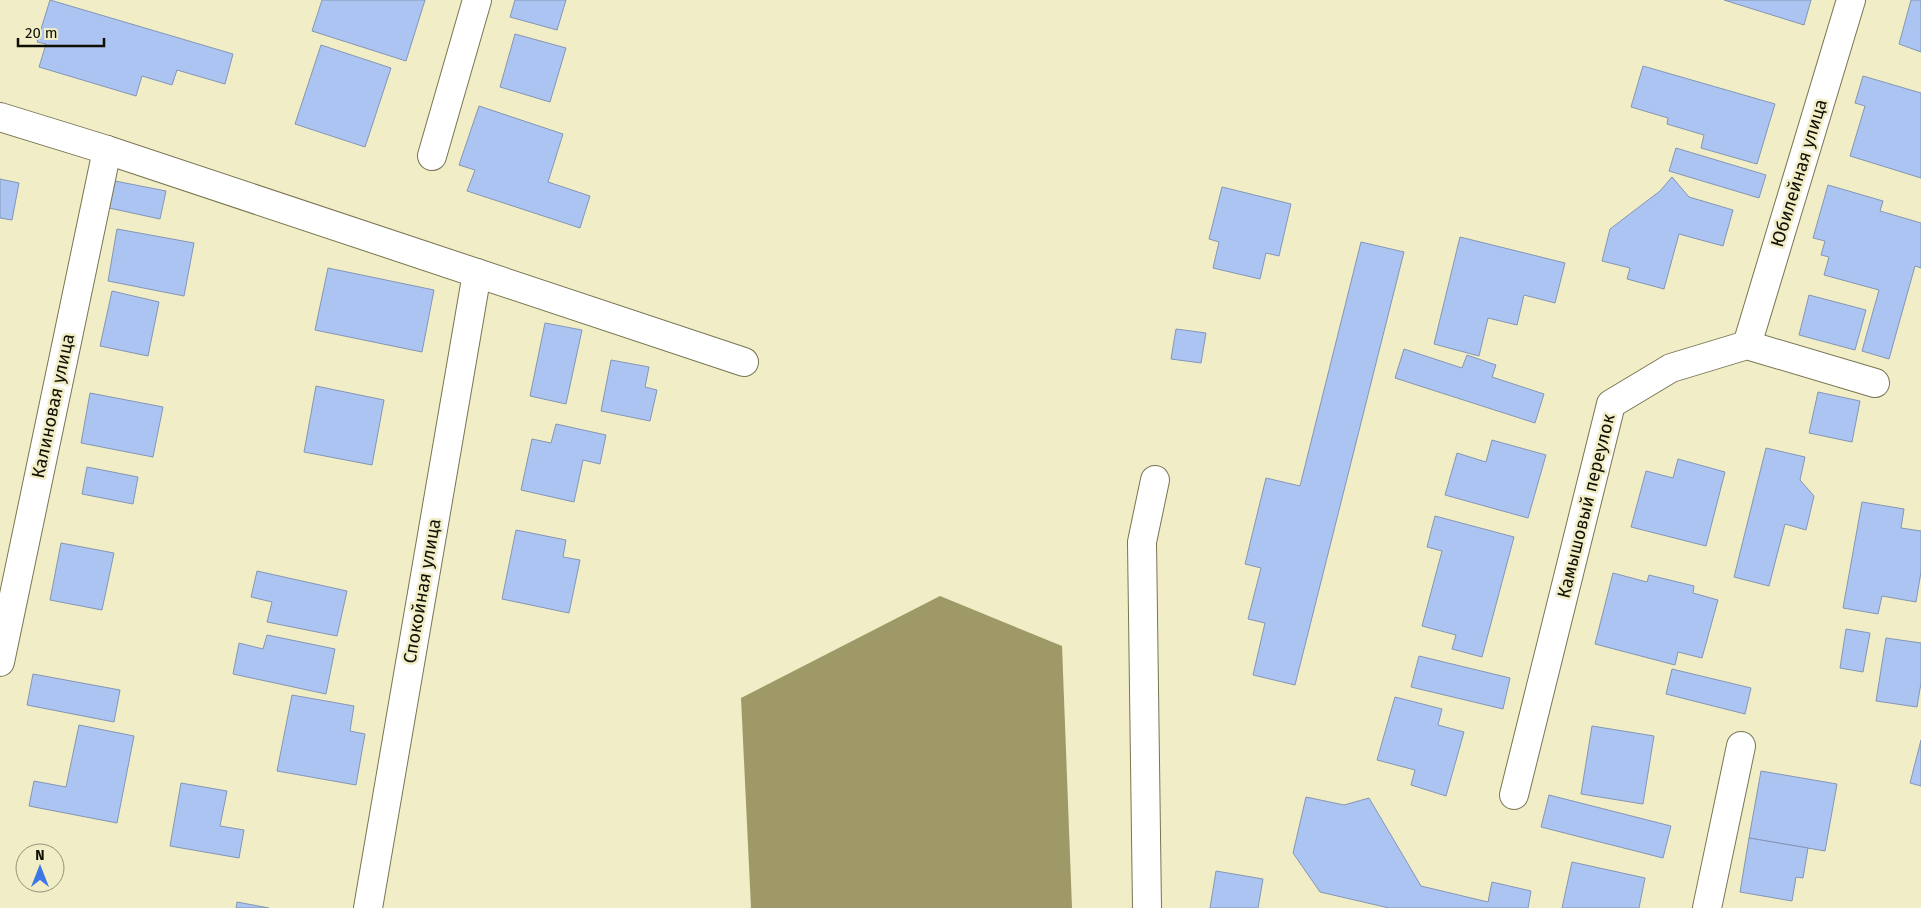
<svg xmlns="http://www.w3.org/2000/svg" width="1921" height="908" viewBox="0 0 1921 908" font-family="'Fira Sans',sans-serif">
<rect width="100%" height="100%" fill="#f0edc7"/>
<path fill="#9e9967" d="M940 596 1062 646 1072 908H751L741 698Z"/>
<g fill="#abc4f1" stroke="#8596b5">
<path d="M50 0 233 54 225 84 177 70 172 85 142 76 136 96 39 67 46 44 37 42Z"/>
<path d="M322 0H425L406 61 312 31Z"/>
<path d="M515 0H566L557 30 510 17Z"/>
<path d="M1724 0H1811L1804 25Z"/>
<path d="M1911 0H1921V52L1899 44Z"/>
<path d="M515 34 566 48 550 102 500 87Z"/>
<path d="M321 45 391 68 365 147 295 124Z"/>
<path d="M1643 66 1775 104 1757 164 1701 148 1704 135 1667 124 1668 118 1631 107Z"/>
<path d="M1863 76 1921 93V178L1850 156 1865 106 1855 103Z"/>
<path d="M479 106 563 134 548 182 590 196 580 228 467 191 475 170 459 165Z"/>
<path d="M1676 148 1766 175 1759 198 1669 171Z"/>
<path d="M1672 177 1689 197 1733 210 1723 246 1679 234 1664 289 1627 279 1630 268 1602 261 1610 229 1660 191Z"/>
<path d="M0 179 19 183 12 220 0 218Z"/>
<path d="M115 181 166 191 160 219 109 208Z"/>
<path d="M1828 185 1883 201 1880 211 1921 223V268L1915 266 1889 359 1862 351 1879 290 1824 275 1829 257 1821 255 1825 241 1813 238Z"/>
<path d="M1222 187 1291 204 1279 256 1266 253 1260 279 1213 268 1219 242 1209 239Z"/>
<path d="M117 229 194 243 184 296 108 281Z"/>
<path d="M1460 237 1565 263 1555 303 1524 295 1517 325 1488 318 1479 356 1434 344Z"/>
<path d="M1361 242 1404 252 1295 685 1253 675 1265 623 1248 619 1261 568 1245 564 1266 478 1300 486Z"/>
<path d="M328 268 434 290 422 352 315 330Z"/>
<path d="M112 291 159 302 148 356 100 346Z"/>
<path d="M1809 295 1866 310 1855 350 1799 335Z"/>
<path d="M545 323 582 330 566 404 530 396Z"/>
<path d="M1176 329 1206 333 1201 363 1171 359Z"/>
<path d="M1404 349 1462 368 1467 355 1496 365 1492 377 1544 394 1535 423 1395 378Z"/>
<path d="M611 360 649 367 645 387 657 390 650 421 601 411Z"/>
<path d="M316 386 384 400 372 465 304 452Z"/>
<path d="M1818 392 1860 401 1852 442 1809 433Z"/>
<path d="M90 393 163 407 153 457 81 443Z"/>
<path d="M556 424 606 435 600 464 583 460 574 502 521 490 532 439 551 443Z"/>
<path d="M1492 440 1546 455 1528 518 1445 495 1457 453 1486 462Z"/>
<path d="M1766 448 1805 457 1800 480 1814 496 1806 530 1785 524 1769 586 1734 577Z"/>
<path d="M1678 459 1725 472 1706 546 1631 527 1646 471 1673 478Z"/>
<path d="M87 467 138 477 133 504 82 494Z"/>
<path d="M1862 502 1904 509 1901 528 1921 531V572L1916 602 1882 596 1878 614 1843 608Z"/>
<path d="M1435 516 1514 537 1482 657 1452 649 1456 635 1422 626 1442 551 1427 547Z"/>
<path d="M516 530 566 540 563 557 580 560 569 613 502 599Z"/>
<path d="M61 543 114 553 102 610 50 600Z"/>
<path d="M257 571 347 591 337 636 267 622 272 602 251 597Z"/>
<path d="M1613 573 1647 582 1649 575 1694 586 1693 593 1718 600 1702 658 1678 652 1675 665 1595 644Z"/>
<path d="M1846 629 1870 633 1863 672 1840 668Z"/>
<path d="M267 635 335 649 326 694 233 674 239 643 263 649Z"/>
<path d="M1886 638 1921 643V683L1917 707 1876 701Z"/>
<path d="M1419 656 1510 678 1503 709 1411 687Z"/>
<path d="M1672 669 1751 688 1745 714 1666 694Z"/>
<path d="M33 674 120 690 114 722 27 705Z"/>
<path d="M292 695 354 706 350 731 365 734 356 785 277 771Z"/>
<path d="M1395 697 1442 709 1438 725 1464 732 1446 796 1411 785 1415 770 1377 760Z"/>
<path d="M79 725 134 736 117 823 29 806 34 781 66 787Z"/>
<path d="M1592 726 1654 736 1643 804 1581 794Z"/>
<path d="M1921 740V786L1910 783Z"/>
<path d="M1761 771 1837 784 1825 851 1749 838Z"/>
<path d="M181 783 227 791 220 826 244 830 239 858 170 846Z"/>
<path d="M1549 795 1671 826 1663 858 1541 827Z"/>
<path d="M1306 797 1344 805 1369 798 1421 886 1488 902 1492 882 1531 891 1528 908H1389L1320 892 1293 853Z"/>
<path d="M1749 838 1808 848 1803 878 1796 877 1792 901 1740 892Z"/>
<path d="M1572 862 1645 878 1639 908H1562Z"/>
<path d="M1216 871 1263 879 1258 908H1210Z"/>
<path d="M237 902 269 908H236Z"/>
</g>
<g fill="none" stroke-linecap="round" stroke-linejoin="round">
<g stroke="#787553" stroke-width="30">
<g id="minor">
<path d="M0 117 107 150 744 362"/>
<path d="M432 156 477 0"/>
<path d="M1747 345 1851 0"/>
<path d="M0 662 107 150"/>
<path d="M1514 795 1611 404 1671 368 1747 345 1875 383"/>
<path d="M368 908 477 273"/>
<path d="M1147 908 1142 542 1155 480"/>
<path d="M1707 908 1741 746"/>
</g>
</g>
<use href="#minor" stroke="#fff" stroke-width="28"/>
</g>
<g text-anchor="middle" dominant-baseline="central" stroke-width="5" stroke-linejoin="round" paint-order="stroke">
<g font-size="18" fill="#100f03" stroke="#f0edc7">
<text transform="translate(1799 173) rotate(-73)">Юбилейная улица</text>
<text transform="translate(53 406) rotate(-78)">Калиновая улица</text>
<text transform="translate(1586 506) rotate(-76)">Камышовый переулок</text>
<text transform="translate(422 591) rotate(-80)">Спокойная улица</text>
</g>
</g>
<g transform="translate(40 868)"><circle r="24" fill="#f0edc7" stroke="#969479"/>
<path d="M0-4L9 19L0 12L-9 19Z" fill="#3d77e6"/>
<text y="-8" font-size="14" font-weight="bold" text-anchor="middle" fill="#100f03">N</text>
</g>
<path d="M18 38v8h86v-8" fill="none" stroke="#100f03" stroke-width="2.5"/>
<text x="25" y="38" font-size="15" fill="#100f03" stroke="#f0edc7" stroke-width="4" paint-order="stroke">20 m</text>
</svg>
